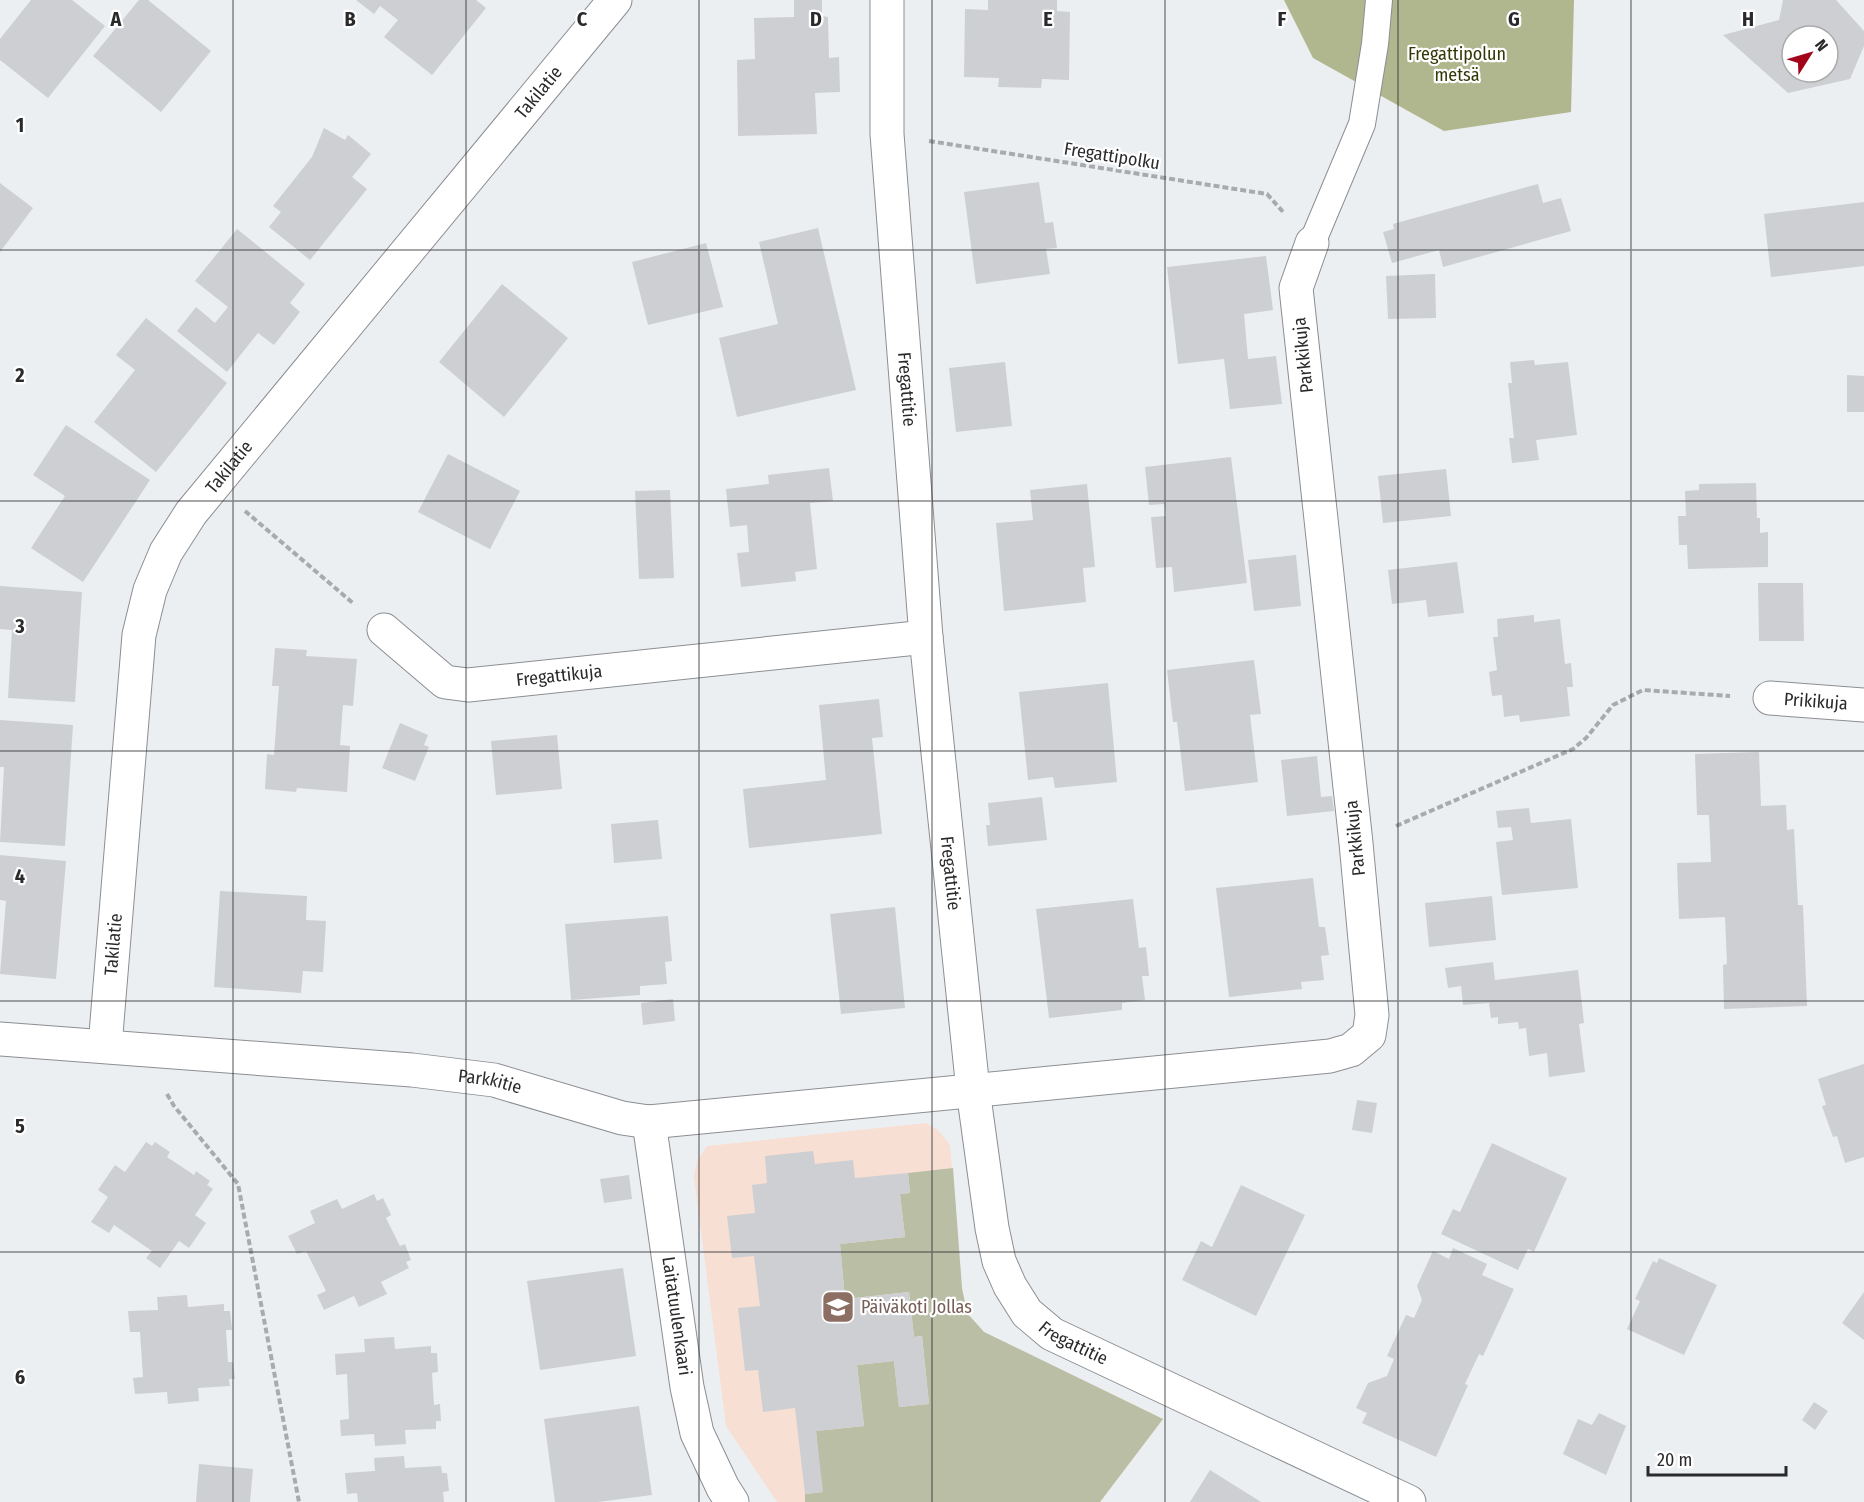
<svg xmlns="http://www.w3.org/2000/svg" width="1864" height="1502" viewBox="0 0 1864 1502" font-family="'Fira Sans Condensed',sans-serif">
<rect width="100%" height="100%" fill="#eceff2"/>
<path fill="#f7dfd4" d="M926 1123 938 1130 950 1145 962 1288 967 1313 984 1332 1163 1419 1100 1502H777L726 1426 694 1177 697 1161 707 1146Z"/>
<path fill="#babea5" d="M953 1168 962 1288 967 1313 984 1332 1163 1419 1100 1502H805V1494L822 1492 816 1431 864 1426 857 1365 894 1361 899 1407 929 1404 922 1336 914 1337 909 1292 845 1299 840 1244 905 1237 900 1194 910 1193 908 1173Z"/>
<path fill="#b0b78f" d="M1284 0H1574L1571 112 1444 131 1313 58Z"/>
<g fill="#cdcfd3" fill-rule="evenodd">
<path d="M31 0H72L105 26 48 98 0 60V39Z"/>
<path d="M139 0H148L211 51 161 112 93 56Z"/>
<path d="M356 0H476L486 8 432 75 384 37 398 20 380 6 374 14Z"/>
<path d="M794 0H822V16L828 17 829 58 839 57 840 92 815 93 817 134 738 136 737 60 755 59 754 18 794 17Z"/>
<path d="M988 0H1057V11L1070 12 1069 80 1042 79 1041 88 998 87 999 78 964 77 965 9 988 10Z"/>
<path d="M1783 0H1836L1864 31V46L1850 79 1788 93 1723 35 1779 20ZM1792 36H1828V72H1792Z"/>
<path d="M324 128 345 140 348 135 371 154 352 177 367 189 310 260 269 227 281 212 273 206 312 157Z"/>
<path d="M1039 182 1045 223 1053 222 1057 248 1046 249 1050 274 976 284 964 192Z"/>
<path d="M0 183 33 208 0 252Z"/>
<path d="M1538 184 1543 203 1561 198 1571 231 1443 267 1439 250 1392 263 1383 232 1394 229 1393 224Z"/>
<path d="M1864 202V266L1771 277 1764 214Z"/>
<path d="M818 228 856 390 737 417 719 338 778 324 759 242Z"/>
<path d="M237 229 305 284 290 303 300 312 274 345 258 333 227 372 177 331 196 307 215 323 228 307 195 281Z"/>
<path d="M706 243 723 307 648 325 632 262Z"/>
<path d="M1266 256 1273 310 1244 314 1248 359 1276 356 1282 404 1230 409 1224 359 1178 364 1167 267Z"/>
<path d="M1435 274 1436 318 1388 319 1386 276Z"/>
<path d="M502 284 568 338 504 417 439 362Z"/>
<path d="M146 318 227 383 156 472 94 422 135 370 116 355Z"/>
<path d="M1534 360 1535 365 1568 362 1577 435 1536 440 1539 460 1512 463 1509 438H1514L1508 383H1512L1510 362Z"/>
<path d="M1005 362 1012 426 956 432 949 368Z"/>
<path d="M1847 375 1864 376V412H1847Z"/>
<path d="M66 425 150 480 83 582 31 548 65 496 33 475Z"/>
<path d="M448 454 520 491 490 549 418 512Z"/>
<path d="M1231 457 1247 583 1174 592 1172 567 1156 568 1151 517 1166 516 1164 504 1149 505 1145 467Z"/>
<path d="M829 468 833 501 810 503 817 569 795 572 796 581 741 587 737 553 749 552 747 525 730 527 726 489 769 484 768 475Z"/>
<path d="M1446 469 1451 516 1383 523 1378 476Z"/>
<path d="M1756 483 1757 518H1760V533L1768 532V567L1688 569 1687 545H1679L1678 516H1686L1685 491 1699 490V484Z"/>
<path d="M1087 484 1095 567 1083 568 1086 602 1004 611 996 523 1033 520 1030 490Z"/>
<path d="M670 490 674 578 639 579 635 491Z"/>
<path d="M1296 555 1301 606 1254 611 1248 560Z"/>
<path d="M1457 562 1464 613 1428 617 1426 600 1392 604 1388 570Z"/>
<path d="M1758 583H1803L1804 641H1759Z"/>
<path d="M0 586 82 592 75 702 8 698 12 630 0 629Z"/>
<path d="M1534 615V622L1560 619 1565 664 1571 663 1573 687H1567L1570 716 1520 722 1519 715 1504 717 1502 695 1492 696 1489 672 1497 670 1493 637H1498L1497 619Z"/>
<path d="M275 648 307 650 306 656 357 659 353 706 343 705 340 745 350 746 347 792 297 788 296 792 265 789 267 754 274 755 279 686H272Z"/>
<path d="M1254 660 1261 714 1250 715 1258 782 1185 791 1177 722H1173L1167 670Z"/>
<path d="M1108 683 1117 782 1055 788 1053 777 1028 780 1019 692Z"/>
<path d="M879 699 883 737 872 738 882 834 749 848 743 789 826 780 819 705Z"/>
<path d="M0 720 73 725 65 846 0 842 4 767H0Z"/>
<path d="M400 723 428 735 424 745 429 747 415 781 382 768Z"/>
<path d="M557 735 562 789 496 795 491 741Z"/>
<path d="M1759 752 1761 806 1786 805 1787 830 1794 829 1798 905H1803L1807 1006 1724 1009 1723 965 1727 964 1725 917 1679 919 1677 863 1711 862 1709 815H1697L1695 754Z"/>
<path d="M1317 756 1321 797 1332 796 1334 811 1287 816 1281 760Z"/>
<path d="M1042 797 1047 840 988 846 986 825H990L988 803Z"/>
<path d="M1529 808 1531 823 1571 819 1578 888 1502 895 1496 842 1513 840 1511 827 1498 828 1496 811Z"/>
<path d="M658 820 662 859 614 863 611 824Z"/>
<path d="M0 855 66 861 56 979 0 974 6 901 0 900Z"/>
<path d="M1313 878 1319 927H1325L1329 955 1321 956 1324 980 1301 982 1302 989 1229 997 1216 888Z"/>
<path d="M220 891 307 896 306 920 326 921 323 972 303 971 301 993 214 987Z"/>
<path d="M1492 896 1496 940 1429 947 1425 903Z"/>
<path d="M1133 899 1139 948 1146 947 1149 976H1142L1145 1000 1122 1003V1010L1049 1018 1036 909Z"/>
<path d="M895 907 905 1008 841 1014 830 914Z"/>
<path d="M668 916 672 961 665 962 667 984 640 986V995L571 1000 565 924Z"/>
<path d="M1493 962 1495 980 1578 970 1584 1023 1579 1024 1585 1072 1549 1077 1547 1053 1529 1056 1526 1028 1519 1029 1518 1022 1498 1024V1017L1491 1018 1489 1003 1463 1005 1461 986 1448 988 1445 968Z"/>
<path d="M673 999 675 1021 643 1025 641 1003Z"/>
<path d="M1864 1064V1157L1845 1163 1837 1136 1833 1137 1822 1106 1826 1105 1818 1079Z"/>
<path d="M1357 1100 1377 1103 1372 1133 1352 1130Z"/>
<path d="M146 1142 152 1146 155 1142 170 1152 167 1157 194 1175 196 1171 210 1181 207 1185 213 1189 195 1215 206 1223 189 1248 179 1241 160 1268 146 1258 152 1251 114 1225 109 1233 91 1222 108 1197 98 1190 115 1165 125 1172Z"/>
<path d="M1492 1143 1567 1178 1534 1252 1528 1249 1518 1270 1441 1234 1453 1209 1460 1212Z"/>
<path d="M813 1151 815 1164 853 1160 855 1178 908 1173 910 1193 900 1194 905 1237 840 1244 845 1299 909 1292 914 1337 922 1336 929 1404 899 1407 894 1361 857 1365 864 1426 816 1431 823 1492 805 1494 795 1408 763 1412 758 1370 745 1371 738 1308 760 1306 754 1256 732 1258 727 1216 755 1213 752 1185 767 1183 765 1156Z"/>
<path d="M629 1175 632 1199 604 1203 600 1179Z"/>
<path d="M1241 1185 1305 1215 1256 1316 1182 1280 1201 1241 1212 1247Z"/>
<path d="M374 1194 377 1201 383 1198 391 1215 386 1218 400 1246 405 1244 411 1260 406 1262 409 1268 381 1282 387 1294 359 1307 354 1296 324 1310 317 1295 326 1291 306 1251 297 1254 288 1236 315 1223 310 1211 337 1199 342 1209Z"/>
<path d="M1453 1248 1487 1264 1482 1275 1514 1289 1483 1356 1479 1354 1465 1384 1468 1385 1436 1457 1362 1423 1367 1413 1356 1408 1368 1383 1387 1376 1394 1359 1387 1356 1406 1315 1414 1318 1422 1300 1417 1286 1433 1251 1449 1259Z"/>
<path d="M1659 1258 1717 1285 1684 1355 1627 1329 1640 1301 1635 1299 1653 1261 1657 1263Z"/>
<path d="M623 1268 636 1356 540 1370 527 1281Z"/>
<path d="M1864 1292V1340L1842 1323Z"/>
<path d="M187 1295 188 1307 224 1304V1311H230L232 1330H226L228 1362H233L235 1379H229L230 1386 198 1388 199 1401 168 1404 167 1392 135 1394 133 1378 143 1377 140 1332H130L128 1311 158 1310 157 1297Z"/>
<path d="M394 1337 395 1349 431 1346V1353H437L438 1372 432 1373 434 1405 440 1404 441 1421H436V1429L405 1430 406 1444 375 1446 374 1434 341 1436 340 1420 349 1419 347 1374 336 1375 335 1354 365 1352 364 1339Z"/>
<path d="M1814 1402 1828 1411 1815 1430 1802 1420Z"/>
<path d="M639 1406 652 1495 598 1502H555L544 1419Z"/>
<path d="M1599 1413 1626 1426 1606 1475 1563 1454 1578 1419 1592 1425Z"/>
<path d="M404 1456 405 1468 441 1466 442 1473H447L449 1491 443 1492 444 1502H358L357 1493 347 1494 345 1473 375 1471 374 1458Z"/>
<path d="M199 1464 253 1469 250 1502H196Z"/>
<path d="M1210 1470 1261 1502H1190Z"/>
</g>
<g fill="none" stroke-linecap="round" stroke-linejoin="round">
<g stroke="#8c8e92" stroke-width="28">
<path id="service" d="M1312 243 1362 124 1375 44 1379 0"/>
</g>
<g stroke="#8c8e92" stroke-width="35">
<g id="minor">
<path id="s1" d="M887 0V134L926 637 973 1090 992 1228 999 1261 1010 1286 1027 1313 1052 1334 1409 1502"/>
<path id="s2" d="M384 630 445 682 468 685 926 637"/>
<path id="s3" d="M1770 698 1864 705"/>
<path id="s4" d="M0 1039 412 1070 494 1080 622 1118 649 1122 1330 1056 1351 1050 1369 1035 1372 1015 1356 843 1296 288 1312 243"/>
<path id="s5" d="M649 1122 687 1387 697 1433 723 1488 732 1502"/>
</g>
</g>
<g stroke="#8c8e92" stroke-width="35">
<g id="tertiary">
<path id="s6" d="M105 1046 139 635 150 590 166 552 191 513 615 0"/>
</g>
</g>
<g stroke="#a8aaad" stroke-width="4" stroke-dasharray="6 3" stroke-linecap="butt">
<path d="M929 141 1267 194 1284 213"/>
<path d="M245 511 354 604"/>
<path d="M1396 826 1573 749 1586 738 1613 705 1643 690 1730 696"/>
<path d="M167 1094 174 1106 238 1184 299 1502"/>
</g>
<use href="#service" stroke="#fff" stroke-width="26"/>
<use href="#minor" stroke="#fff" stroke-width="33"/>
<use href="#tertiary" stroke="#fff" stroke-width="33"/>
</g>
<path fill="none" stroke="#2a2a2c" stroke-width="1.5" stroke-opacity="0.55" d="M233 0V1502M466 0V1502M699 0V1502M932 0V1502M1165 0V1502M1398 0V1502M1631 0V1502M0 250H1864M0 501H1864M0 751H1864M0 1001H1864M0 1252H1864"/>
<defs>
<g id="school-square" transform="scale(1.725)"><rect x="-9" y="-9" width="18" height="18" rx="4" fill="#8d6e63" stroke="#fff"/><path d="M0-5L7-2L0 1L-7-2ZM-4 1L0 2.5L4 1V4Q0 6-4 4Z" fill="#fff"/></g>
</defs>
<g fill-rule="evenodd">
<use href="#school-square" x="838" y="1307"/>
</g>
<g text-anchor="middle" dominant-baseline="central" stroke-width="4.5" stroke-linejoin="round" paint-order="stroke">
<g font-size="18" fill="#343807" stroke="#fff">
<text x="1457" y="54">Fregattipolun<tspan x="1457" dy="21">metsä</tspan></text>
</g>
<g font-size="18" fill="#2a2a2c" stroke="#fff">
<text stroke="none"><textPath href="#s6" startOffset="1092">Takilatie</textPath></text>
<text transform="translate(1112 156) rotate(9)">Fregattipolku</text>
<text transform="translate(1303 355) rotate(-96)">Parkkikuja</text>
<text stroke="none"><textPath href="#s1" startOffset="390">Fregattitie</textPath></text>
<text stroke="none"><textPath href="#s6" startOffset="606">Takilatie</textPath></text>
<text stroke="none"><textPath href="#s2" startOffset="195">Fregattikuja</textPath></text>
<text stroke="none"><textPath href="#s3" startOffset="46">Prikikuja</textPath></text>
<text transform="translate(1355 838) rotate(-96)">Parkkikuja</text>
<text stroke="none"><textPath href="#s1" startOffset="876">Fregattitie</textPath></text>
<text stroke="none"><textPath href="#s6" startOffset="102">Takilatie</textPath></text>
<text stroke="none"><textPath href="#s4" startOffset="492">Parkkitie</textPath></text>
<text stroke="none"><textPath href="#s5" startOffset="196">Laitatuulenkaari</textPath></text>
<text stroke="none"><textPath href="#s1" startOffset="1382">Fregattitie</textPath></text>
</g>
<g font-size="18" fill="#785e54" stroke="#fff" text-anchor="start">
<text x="861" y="1307">Päiväkoti Jollas</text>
</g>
</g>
<g font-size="20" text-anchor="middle" font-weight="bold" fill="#2a2a2c" stroke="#fff" stroke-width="4.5" stroke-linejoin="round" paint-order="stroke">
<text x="116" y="26">A</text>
<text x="350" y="26">B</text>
<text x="582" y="26">C</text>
<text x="816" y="26">D</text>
<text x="1048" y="26">E</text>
<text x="1282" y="26">F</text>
<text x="1514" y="26">G</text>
<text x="1748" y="26">H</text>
<text x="20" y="132">1</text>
<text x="20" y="382">2</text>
<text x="20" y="633">3</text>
<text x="20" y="883">4</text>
<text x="20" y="1133">5</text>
<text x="20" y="1384">6</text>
</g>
<g transform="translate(1810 54) rotate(53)"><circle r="28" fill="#ffffff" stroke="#aaaaab" stroke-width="1.5"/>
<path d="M0-4.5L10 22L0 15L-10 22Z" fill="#a2051a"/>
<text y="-9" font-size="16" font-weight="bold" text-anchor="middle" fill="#2a2a2c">N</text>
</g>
<path d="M1648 1466v9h138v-9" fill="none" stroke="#2a2a2c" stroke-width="3"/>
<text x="1657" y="1466" font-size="18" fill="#2a2a2c" stroke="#ffffff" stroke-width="4.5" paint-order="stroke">20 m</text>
</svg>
